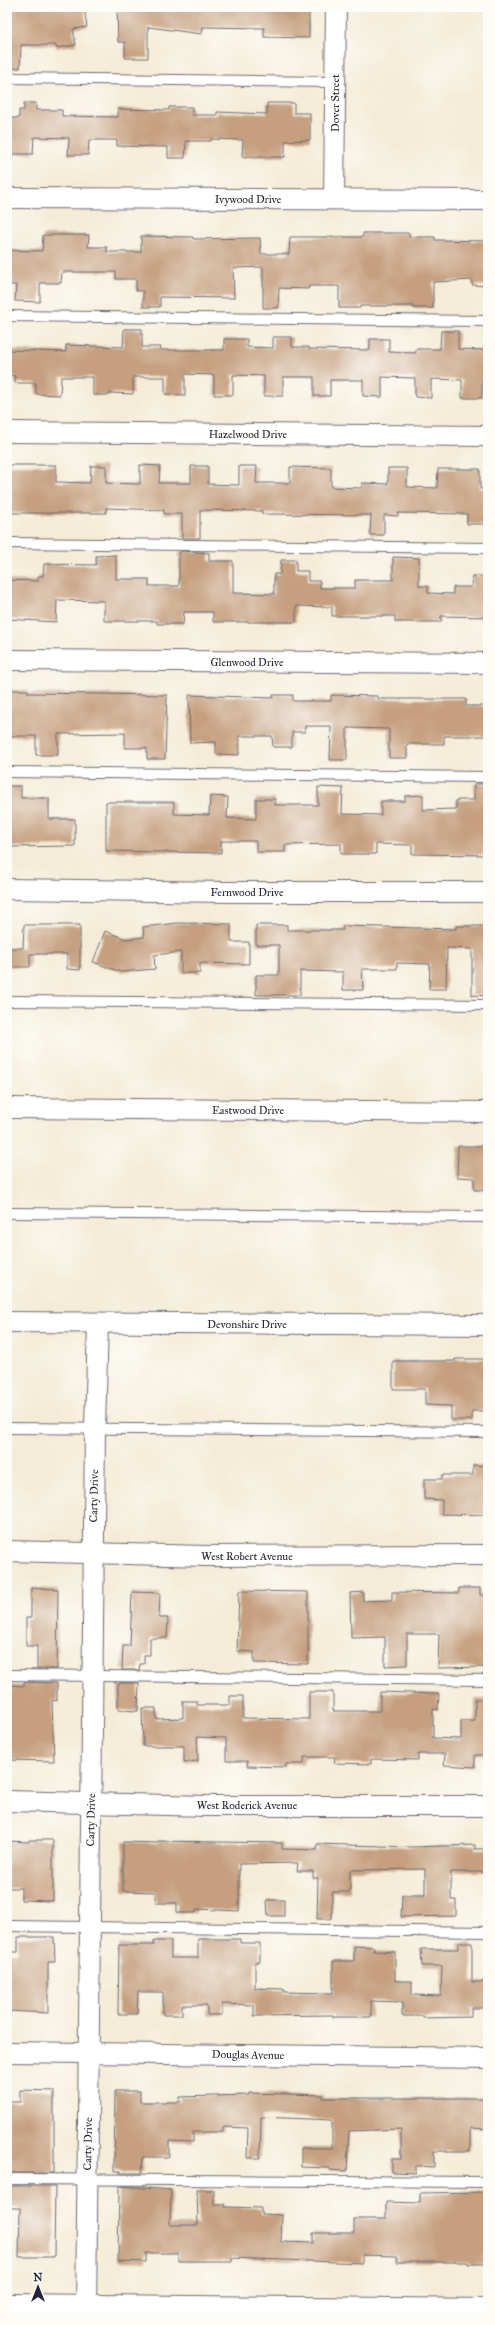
<svg xmlns="http://www.w3.org/2000/svg" width="495" height="2325" viewBox="0 0 495 2325" font-family="'IM FELL Great Primer',serif">
<rect width="100%" height="100%" fill="#fdfcf7"/>
<filter id="ink" filterUnits="userSpaceOnUse"><feTurbulence type="fractalNoise" baseFrequency=".025" numOctaves="2"/><feDisplacementMap in="SourceGraphic" scale="8" xChannelSelector="R" yChannelSelector="G"/><feConvolveMatrix kernelMatrix="1 2 1 2 8 2 1 2 1" color-interpolation-filters="sRGB"/></filter>
<filter id="wash" filterUnits="userSpaceOnUse"><feTurbulence type="fractalNoise" baseFrequency=".012" numOctaves="4" result="noise"/><feDisplacementMap in="SourceGraphic" scale="16" xChannelSelector="R" yChannelSelector="G"/><feGaussianBlur stdDeviation="0.9" result="paint"/><feColorMatrix in="noise" values="0 0 0 0 0 0 0 0 0 0 0 0 0 0 0 0 0 1.4 0 .05"/><feComposite in="paint" operator="in"/></filter>
<g filter="url(#wash)">
<rect width="100%" height="100%" fill="#f4ecd7"/>
<g id="blocks">
<g fill="#c59f7f">
<path d="M8 7H84L87 27 73 29 76 45 56 48V45H21L20 68H7Z"/>
<path d="M117 7H309V38L264 37V28L203 27 202 34 148 27V58H125V42H118Z"/>
<path d="M24 103H36V110H62V116L118 117V109L169 110V107H192V115H217V112L267 114V103H294V113H310V140L285 141V157H242L243 140 211 139V141H186L185 158H168V147L117 146V140H89L88 155H68L69 138 34 137 33 154H7V118H19V110H24Z"/>
<path d="M363 233H409V237H435V240L488 241V286L472 285V280L433 282V308H413V306H360V308H339V286H309L308 289 279 288 278 308H263V267L233 268 234 298 160 297V307H143V291H136V279H116V272H62L61 283H40V302L15 301 16 285H7V250L42 251 43 235H89L88 247H107V252H141V236L193 237V239L260 238 261 254H289L290 237H363Z"/>
<path d="M124 329H142V347H161L160 350H224V339H247V347L273 348V337H292V347H309V349L370 350V339H389V352L416 353V349H440L441 331H458V349L488 350V379L482 378V398H462V380L431 379V398L415 397V378L382 377V397L363 396V380H330V396H314V377H283V396H264V376L233 375V395H214V375L185 374V395L165 394V377H133V394L110 393V395H93V377H61L60 395 36 394V383H15V376L7 375V350L66 352V345L123 347Z"/>
<path d="M7 465H56V482L90 483 91 466H106V483L140 484V465L160 466 159 483H191V466H208V484L239 485V466H257L256 483H290V467L331 468V487L362 488V483L388 484V468H407V487L437 488 438 469H480V489L488 488V518H485V524H467V514L398 513V516L384 515V535H370L371 515 262 514V511L200 510V538H182V514H164V510L106 508V513H7Z"/>
<path d="M182 551 209 553V561H233V593L274 594V574H280L281 560H296V571H308V581H320V588H355V580H393V557L419 558V586H428V593L453 594V587H472V576H488V617L441 616V622H395V616H332V607L296 606V622H213V612H184L183 624H157V621H104V601L57 600 56 622 7 619V580L38 581V576H43L44 564 96 565V556L116 555V579H149V586H179V553Z"/>
<path d="M7 690H28V693L167 695 165 759H147V748H125V733L58 734V755H36V736H7Z"/>
<path d="M189 695 273 698V695H293V701H331V695L378 696V699H466V706H488V736H444V744H407V758H389V729L347 728V760H330L331 726H305V732H292V747H273L272 736H239V755L216 754V742L190 743Z"/>
<path d="M474 784H488V855L412 854V845L376 844V854H341V844L285 845V852H256V841H221V853L106 851V802H174V814L209 815 210 796 228 797 227 818 256 819V799H275V805H318V787L343 788 342 814 381 815V801H405V796L423 795V810L456 809V800H474Z"/>
<path d="M7 786H21V798H49V819H75V846L7 847Z"/>
<path d="M178 923 231 924V942H249V964L200 963V973H181V952L154 955 155 969 121 972 93 962 105 931 126 939 144 937 143 927Z"/>
<path d="M24 925H80V970L67 969V954H30V967H7V948H23Z"/>
<path d="M256 925H287V930H343V926L456 929V926H488V996L472 995V949L447 948 446 989H429L430 964 397 963V969H362L363 990H343V972L300 971V995H256V975H279V945H256Z"/>
<path d="M458 1146H488V1190H474V1178L457 1177Z"/>
<path d="M455 1359H488V1411H472V1420H451V1406L425 1405V1389H393V1361H455Z"/>
<path d="M473 1465 488 1466V1515L442 1514V1500L424 1499V1479H442V1475H473Z"/>
<path d="M31 1588 58 1589 57 1669H37V1646H26V1618H31Z"/>
<path d="M459 1588H480V1595H488V1667L438 1668 439 1634H407V1665L385 1666V1637L351 1638 350 1593 363 1592V1601L392 1600V1592L459 1593Z"/>
<path d="M239 1591 308 1592V1664L254 1663V1652L237 1651Z"/>
<path d="M132 1592 160 1593 159 1618H168L167 1638H150V1655H144V1664H140L139 1670H122L123 1646H130Z"/>
<path d="M24 1682 57 1683V1701L52 1700 54 1761 7 1760V1685L24 1686Z"/>
<path d="M122 1683H139L138 1711 118 1710V1684Z"/>
<path d="M309 1692H333V1711H380V1692L439 1694 438 1710 433 1709V1738L461 1739V1721H475V1699H488V1755H475V1767L444 1765 445 1754H418V1760L371 1759V1764L334 1763 335 1757H304V1764H286V1767L247 1766 248 1761H226V1738L197 1737 198 1761 184 1762V1746H143L142 1708H156V1719L183 1718V1701H197V1705H230V1696H243V1718L309 1719Z"/>
<path d="M29 1840H53V1901L21 1900V1888H7V1841L29 1842Z"/>
<path d="M158 1841 282 1843V1849L317 1850V1844L413 1847 475 1845V1849H488V1872H451V1900H456V1916L401 1917 402 1895H425V1869L350 1870V1892H332V1919H317L318 1878H313V1871H297L298 1863 239 1864V1911L196 1909V1913H177V1903H156V1892L123 1891V1842L158 1843Z"/>
<path d="M267 1900H284V1916H268Z"/>
<path d="M18 1937H54L55 1962H48V2013L7 2011V1952H18Z"/>
<path d="M198 1939H240V1943H260V1962H255V1988L284 1989V1992L333 1993V1961H354V1946L374 1947 373 1951 395 1952V1981H412V1995L441 1996 442 1966H422L421 1949H458V1943H472V1982H488V2008H471V2017L423 2018V2016H402V2002L371 2001V2017H333V2015L254 2016V2005L222 2004V2015H207V2005H182V2015H163V1992H138L137 2014H118L119 1945H154V1941H171V1958H198Z"/>
<path d="M20 2090 54 2091V2173H7V2102H20Z"/>
<path d="M115 2091H140V2102H180V2097L249 2095V2093L323 2095V2098H488V2129L470 2128V2151H434V2167L416 2166V2173L392 2172V2159H401V2129L349 2131 347 2171 329 2170V2168L301 2167V2148H332V2120L261 2117 260 2158H247L248 2128 223 2127V2132H193V2142L169 2141V2157H143L142 2173H120V2171H114Z"/>
<path d="M7 2186H55L54 2257H19L20 2208H7Z"/>
<path d="M119 2186 171 2190 170 2225H198L197 2190H214V2204H225V2207L261 2208V2214L282 2215 281 2242 313 2243V2233H354V2219H386V2202L420 2203V2193L488 2192V2264H468V2262H397V2256L362 2255V2263L232 2258V2261H178V2253H146V2262L118 2261Z"/>
</g>
</g>
</g>
<g filter="url(#ink)">
<use href="#blocks" fill-opacity="0" stroke="#6c6972" stroke-width="1"/>
<g fill="none" stroke-linecap="round" stroke-linejoin="round">
<g stroke="#6c6972" stroke-width="12">
<g id="lane">
<path d="M7 78 335 82"/>
<path d="M7 316 488 321"/>
<path d="M7 543 488 548"/>
<path d="M7 772 488 777"/>
<path d="M7 1001 488 1005"/>
<path d="M7 1213 488 1217"/>
<path d="M7 1428 488 1432"/>
<path d="M7 1675 488 1680"/>
<path d="M7 1926 488 1932"/>
<path d="M7 2179 488 2182"/>
</g>
</g>
<g stroke="#6c6972" stroke-width="22">
<g id="street">
<path d="M7 198 488 200"/>
<path d="M334 199 336 7"/>
<path d="M7 432 488 436"/>
<path d="M7 660 488 663"/>
<path d="M7 889 229 892H488"/>
<path d="M7 1108 488 1112"/>
<path d="M7 1322 488 1325"/>
<path d="M7 1551 207 1556 488 1555"/>
<path d="M7 1801 208 1806H488"/>
<path d="M7 2052 488 2058"/>
<path d="M86 2318 95 1429 98 1323"/>
</g>
</g>
<g stroke="#6c6972" stroke-width="24">
<path id="secondary" d="M7 2305 488 2310"/>
</g>
<use href="#lane" stroke="#fff" stroke-width="10"/>
<use href="#street" stroke="#fff" stroke-width="20"/>
<use href="#secondary" stroke="#fff" stroke-width="22"/>
</g>
</g>
<g text-anchor="middle" dominant-baseline="central" stroke-width="3.5" stroke-linejoin="round" paint-order="stroke">
<g font-size="11" fill="#22223b" stroke="#fdfcf7">
<text transform="translate(335 103) rotate(-90)">Dover Street</text>
<text x="248" y="199">Ivywood Drive</text>
<text x="248" y="434">Hazelwood Drive</text>
<text x="247" y="662">Glenwood Drive</text>
<text x="247" y="892">Fernwood Drive</text>
<text x="248" y="1110">Eastwood Drive</text>
<text x="247" y="1324">Devonshire Drive</text>
<text transform="translate(94 1496) rotate(-89)">Carty Drive</text>
<text x="247" y="1556">West Robert Avenue</text>
<text x="247" y="1805">West Roderick Avenue</text>
<text transform="translate(91 1820) rotate(-89)">Carty Drive</text>
<text transform="translate(248 2055) rotate(1)">Douglas Avenue</text>
<text transform="translate(88 2144) rotate(-89)">Carty Drive</text>
</g>
</g>
<rect width="495" height="2325" fill="none" stroke="#fdfcf7" stroke-width="24"/>
<g transform="translate(38 2287)" stroke="#fdfcf7" stroke-width="3" paint-order="stroke">
<path d="M0-3L7 15L0 10L-7 15Z" fill="#22223b"/>
<text y="-6" font-size="11" font-weight="bold" text-anchor="middle" fill="#22223b">N</text>
</g>
</svg>
